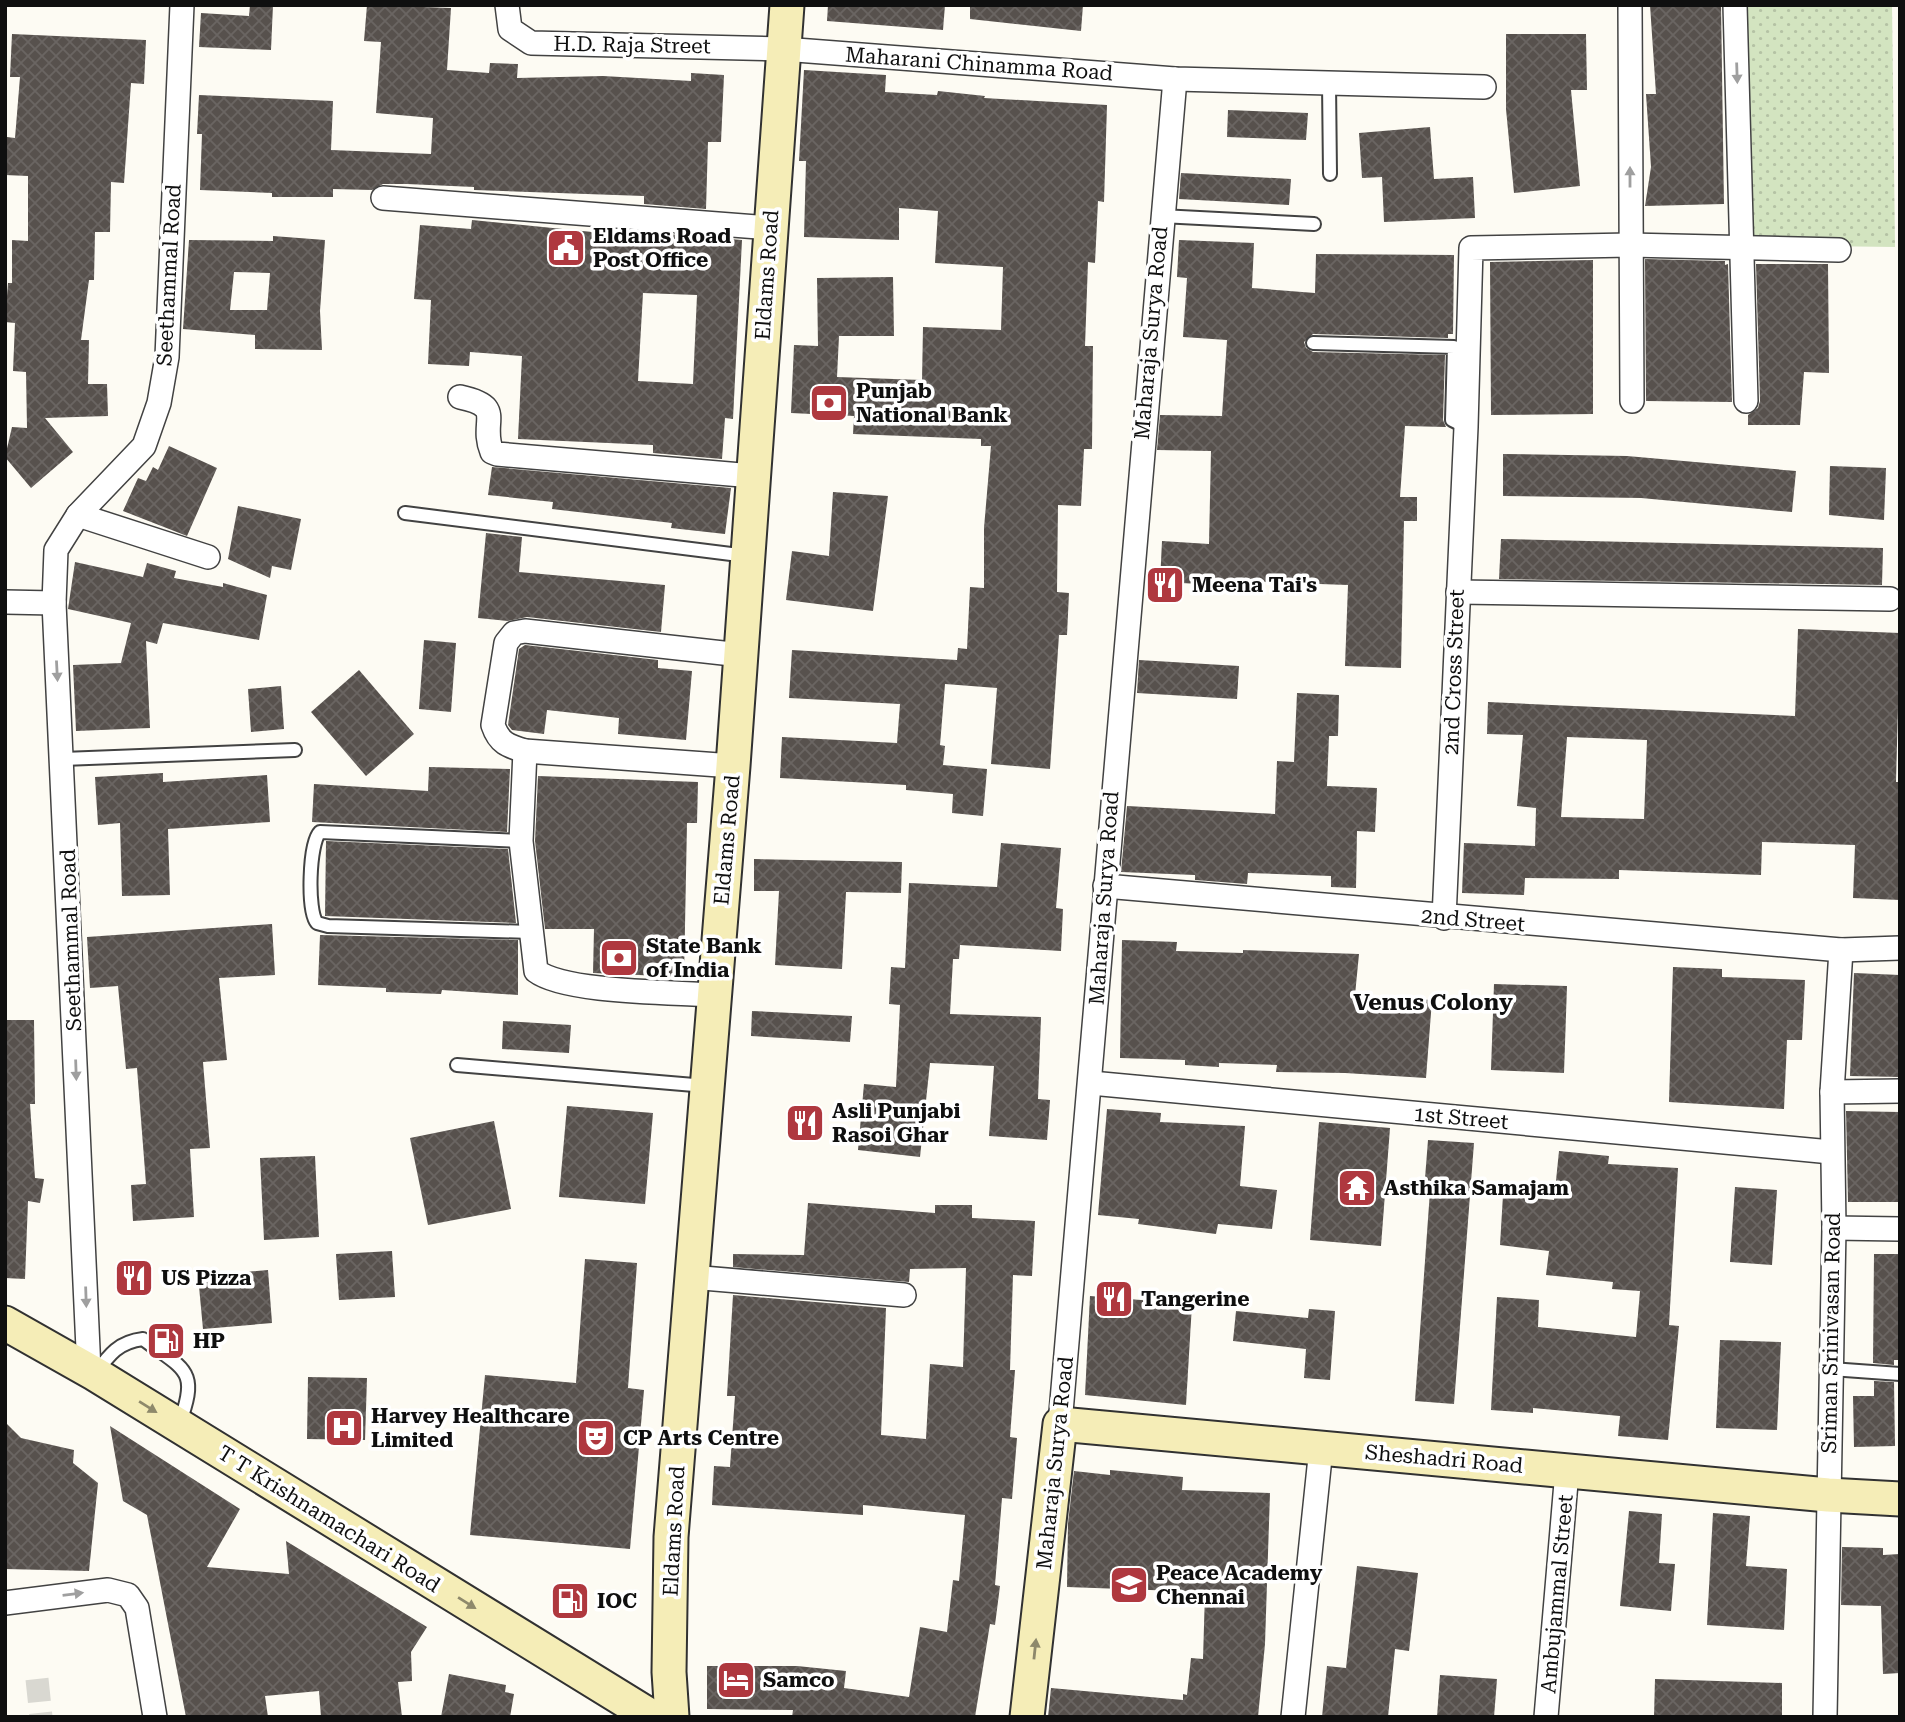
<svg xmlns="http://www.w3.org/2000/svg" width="1905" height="1722" viewBox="0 0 1905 1722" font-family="'Roboto Serif',serif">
<defs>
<pattern id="park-dots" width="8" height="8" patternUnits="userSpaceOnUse" patternTransform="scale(1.75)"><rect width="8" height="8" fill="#d3e4c0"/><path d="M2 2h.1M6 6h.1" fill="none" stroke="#b4c2a4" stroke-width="1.8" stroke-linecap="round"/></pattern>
<pattern id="building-cross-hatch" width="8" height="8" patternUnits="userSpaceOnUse" patternTransform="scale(1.75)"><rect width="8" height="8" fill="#57514d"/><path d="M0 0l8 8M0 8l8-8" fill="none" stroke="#6a6562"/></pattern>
</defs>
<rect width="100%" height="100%" fill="#fdfbf3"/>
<path fill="url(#park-dots)" d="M1742 5H1892L1895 247 1740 245Z"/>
<g fill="url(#building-cross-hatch)" fill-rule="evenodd">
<path d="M250 5H273L271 50 199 47 201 13 249 16Z"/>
<path d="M367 5 451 8 447 70 489 73 490 63 518 64 517 78 603 76 691 81V73L724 75 721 142H708L706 209 644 204V196L474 190V187L407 184H383L372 190 333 189V197H272V193L200 190 202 134H197L199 95 333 101 331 150 431 154 433 118 376 113 381 42 364 41Z"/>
<path d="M828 5H945L943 30 827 21Z"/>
<path d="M970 5H1083L1081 31 970 19Z"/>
<path d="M1650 5H1721L1724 204 1645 206 1651 167 1646 94H1656Z"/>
<path d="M12 34 146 40 144 84 131 83 124 183 111 182 110 232H95L94 280H89L81 340H89L88 384H107L108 416 45 418 73 452 31 488 5 457 12 427 27 428 26 372 13 371 15 323 5 322 8 283H12V240L28 241V176L5 175 7 137 15 138 20 77H10Z"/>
<path d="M1506 34H1586L1587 90H1571L1580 186 1514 193 1506 109Z"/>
<path d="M804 70 886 75 885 92 937 95 938 91 985 96 984 98 1107 105 1104 202 1098 201 1095 263 1088 262 1085 346H1093L1092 449H1084L1081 506 1058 505 1057 592 1069 593 1067 635H1059L1050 769 991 764 997 688 945 684 940 745 945 746 943 765 987 769 983 816 952 813 953 794 906 790V785L780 778 782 737 897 743 900 704 789 698 792 650 957 660 958 648 967 649 970 587 984 588V528L991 446H981V439L853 434 854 416 791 413 794 345 818 346 817 278 893 277 894 336H839L837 377 922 380 923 327 1001 330 1003 267 935 263 938 211 899 208V240L804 237 806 161H799Z"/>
<path d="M1228 110 1308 113 1306 140 1227 137Z"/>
<path d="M1430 127 1434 179 1473 177 1475 218 1384 222 1382 177 1362 178 1359 133Z"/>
<path d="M1181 173 1291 179 1289 205 1179 199Z"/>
<path d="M472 220 642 237 643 232 742 240 733 419 725 418 722 459 653 453V445L518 439 522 356 470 352 469 366 428 364 431 300 414 299 420 225 471 229ZM643 293 697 295 693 384 638 381Z"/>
<path d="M273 236 325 240 320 311 322 350 255 349V335L183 329 189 240 273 241ZM234 272 270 273 267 310H230Z"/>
<path d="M1179 240 1254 243 1252 288 1315 293 1316 254 1454 255 1453 334H1448V338L1313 334 1304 342 1306 348 1313 352 1445 355 1443 420 1446 427 1405 426 1400 497H1417V521H1404L1401 668 1345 666 1348 585 1263 582V587L1160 582 1162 541 1209 544 1211 451 1157 450 1160 415 1222 416 1227 340 1183 337 1187 278 1177 277Z"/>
<path d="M1645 259 1725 261V265L1728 264 1732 402 1646 401Z"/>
<path d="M1593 260V414L1491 415 1490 262Z"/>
<path d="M1756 264H1828L1829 373 1804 372 1800 425H1748V415L1758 408 1760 401Z"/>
<path d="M169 446 217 468 187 536 123 511 138 478 146 481 153 467 158 470Z"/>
<path d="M1503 454 1627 456 1796 471 1792 512 1641 498 1503 496Z"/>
<path d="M1830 466 1886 468 1884 520 1829 515Z"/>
<path d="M492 467 731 488 725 534 671 528 672 523 552 509 553 502 488 495Z"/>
<path d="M833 492 888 496 873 611 786 600 792 551 829 556Z"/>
<path d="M238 506 301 519 291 570 272 566 270 578 228 559Z"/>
<path d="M486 533 522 537 519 572 665 585 661 632 527 617 508 621 478 618Z"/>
<path d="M1501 539 1883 548 1882 585 1499 579Z"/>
<path d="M75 562 143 577 147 563 176 571 174 578 223 587V583L267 595 259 640 163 623 157 644 146 641 150 728 76 731 73 665 121 663 131 623 68 609Z"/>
<path d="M1798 629 1900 633 1896 782H1900V900L1853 898 1855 845 1762 842 1761 875 1619 870V879L1525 878 1524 895 1462 893 1464 843 1535 846 1536 808 1517 806 1523 735 1487 734 1488 702 1795 716ZM1567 737 1647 740 1644 819 1561 817Z"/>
<path d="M424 640 456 643 451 712 419 709Z"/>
<path d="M525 645 658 660V668L692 671 686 740 618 734 619 718 547 710 544 734 512 730 508 725 519 649Z"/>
<path d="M1139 660 1239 666 1237 699 1137 693Z"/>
<path d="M359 670 414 734 366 776 311 712Z"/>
<path d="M281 686 284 729 251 732 248 689Z"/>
<path d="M1297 693 1339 695 1338 736H1329L1327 786 1377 788 1375 832 1357 831 1356 888 1331 887V876L1248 873 1247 884 1195 880V875L1121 872 1127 806 1275 814 1277 761 1294 762Z"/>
<path d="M429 767 510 769 507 832 312 822 314 784 428 791Z"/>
<path d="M163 773V782L267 775 270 822 168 829 170 895 122 896 120 823 98 825 95 777Z"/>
<path d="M538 776 698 782 697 823H687L684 977 593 973 594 929H545L535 841Z"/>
<path d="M326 841 508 849 516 923 325 916Z"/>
<path d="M1001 843 1061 848 1056 908 1063 909 1061 951 960 945 959 959H953L950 1014 1041 1017 1038 1099 1050 1100 1047 1140 989 1136 994 1066 930 1063 920 1157 858 1150 864 1084 896 1087 900 1005 889 1004 891 967 905 968 909 883 997 887Z"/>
<path d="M754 859 902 862 901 893 846 892 842 969 775 965 779 891H754Z"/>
<path d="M272 924 275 975 219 978 227 1060 203 1062 210 1148 190 1149 194 1217 133 1221 131 1185 146 1184 137 1068 126 1069 118 986 90 988 87 937Z"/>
<path d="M320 935 518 940V995L442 990 441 994 386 992V988L318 985Z"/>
<path d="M1122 940 1177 942 1176 951 1243 953V950L1359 954 1355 995 1432 1000 1426 1078 1345 1073 1276 1072 1277 1065 1219 1063V1067L1185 1065V1060L1120 1058Z"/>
<path d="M1673 967 1722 969V977L1805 980 1802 1040H1787L1784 1109 1669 1102Z"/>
<path d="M1854 973 1900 975V1077L1850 1076Z"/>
<path d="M1494 984 1567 986 1564 1073 1491 1070Z"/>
<path d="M752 1011 852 1016 850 1042 751 1036Z"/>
<path d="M5 1020H34L35 1104H30L35 1178 44 1179 40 1203 28 1201 25 1279 5 1278Z"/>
<path d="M503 1021 571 1025 569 1053 502 1049Z"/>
<path d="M567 1106 653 1113 645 1204 559 1197Z"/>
<path d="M1107 1109 1161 1113 1160 1122 1245 1126 1240 1186 1277 1190 1272 1229 1218 1224 1216 1234 1138 1224 1139 1219 1098 1215Z"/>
<path d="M1846 1111 1899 1112 1898 1202H1848Z"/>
<path d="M494 1121 511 1209 428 1225 410 1138Z"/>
<path d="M1319 1122 1390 1128 1381 1246 1310 1240Z"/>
<path d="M1428 1140 1474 1143 1454 1404 1415 1401 1430 1191H1424Z"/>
<path d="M1559 1151 1609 1156 1608 1164 1678 1168 1669 1325 1679 1326 1668 1440 1618 1436 1620 1416 1533 1408V1413L1491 1410 1497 1297 1539 1300 1538 1327 1636 1337 1640 1291 1612 1289 1613 1282 1546 1275 1549 1251 1500 1245 1503 1195 1554 1200Z"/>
<path d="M315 1156 319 1237 264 1240 260 1158Z"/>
<path d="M1735 1187 1777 1190 1772 1265 1730 1262Z"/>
<path d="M808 1203 935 1213V1205H972V1218L1035 1221 1032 1276 1013 1275 1010 1370H1015L1010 1437 1017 1438 1012 1499 1002 1498 995 1585 1000 1586 995 1625 990 1624 975 1717H792L793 1710 707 1709V1666H797L846 1671 844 1688 909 1697 920 1627 947 1632 953 1580 959 1581 965 1515 863 1505V1515L712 1505 714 1466 730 1467 735 1396H727L733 1295 886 1308 881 1435 926 1439 930 1364 963 1367 966 1268 910 1269 909 1282 733 1267V1254L804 1255Z"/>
<path d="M392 1251 395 1297 339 1300 336 1254Z"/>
<path d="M1874 1254H1900V1360H1894V1365L1873 1363Z"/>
<path d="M585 1259 637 1263 628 1388 644 1390 630 1549 470 1535 485 1375 576 1383Z"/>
<path d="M268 1270 272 1323 203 1329 198 1276Z"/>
<path d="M1090 1296 1192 1304 1186 1405 1085 1395Z"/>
<path d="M1309 1309 1335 1311 1330 1380 1304 1378 1306 1349 1233 1341 1236 1311 1308 1318Z"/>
<path d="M1720 1340 1781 1342 1777 1430 1716 1428Z"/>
<path d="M308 1377 367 1378 365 1440 307 1439Z"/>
<path d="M1874 1381 1894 1382 1895 1446 1854 1447 1853 1396H1874Z"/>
<path d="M5 1422 21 1438 74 1450 73 1463 98 1483 89 1571 5 1569Z"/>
<path d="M110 1426 240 1509 207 1567 289 1574 286 1541 427 1627 411 1652 412 1681 398 1682 402 1717H321L319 1691 265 1696 268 1717H186L147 1515 123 1501Z"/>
<path d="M1110 1470 1183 1477 1182 1490 1270 1493 1265 1644 1258 1717H1048L1051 1688 1183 1700V1694L1187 1695 1191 1658 1203 1659 1205 1592 1067 1587 1068 1523 1074 1471 1110 1475Z"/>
<path d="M1629 1511 1662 1514 1659 1563 1675 1564 1671 1611 1620 1606Z"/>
<path d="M1713 1513 1750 1516 1746 1566 1787 1569 1784 1630 1707 1625Z"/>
<path d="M1842 1547 1883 1548V1555L1900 1554V1673L1883 1674 1881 1606 1841 1605Z"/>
<path d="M1357 1566 1418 1573 1409 1651 1395 1649 1388 1717H1322L1327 1666 1346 1668Z"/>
<path d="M449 1674 506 1685 505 1692 514 1694 510 1717H441Z"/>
<path d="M1440 1675 1497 1679 1494 1717H1437Z"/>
<path d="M1655 1679 1782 1683V1717H1654Z"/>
</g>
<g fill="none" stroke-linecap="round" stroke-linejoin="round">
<path stroke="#d9d8d1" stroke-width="23" stroke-dasharray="23 11" stroke-linecap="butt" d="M37 1679 41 1717"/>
<g stroke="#424242" stroke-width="16">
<g id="lane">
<path d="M1329 83 1330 174"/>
<path d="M1161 216 1314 224"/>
<path d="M1313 343 1454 347 1452 420 1466 427"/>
<path d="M405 513 747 556"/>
<path d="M63 759 295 750"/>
<path d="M521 841 320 832C309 843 307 911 317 923L328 926 531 932"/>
<path d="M457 1065 706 1086"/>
<path d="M1831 1369 1900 1374"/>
<path d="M95 1374C109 1355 118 1342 143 1339 184 1370 200 1369 179 1424"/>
</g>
</g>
<g stroke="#424242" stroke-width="26">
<g id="street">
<path d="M507 5 510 29 531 43 783 49 1175 79 1484 87"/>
<path d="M1630 5 1632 401"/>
<path d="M1735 5 1746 401"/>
<path d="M383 198 770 228"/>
<path d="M460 397C507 407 479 421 492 452L497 454 753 476"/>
<path d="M78 515 208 557"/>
<path d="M1458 592 1890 599"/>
<path d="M5 602 54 603"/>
<path d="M525 751 521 841 536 971C565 993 674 992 714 995"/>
<path d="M733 766 525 751C508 746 499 743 493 725L506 643 514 633 525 631 741 655"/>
<path d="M1105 886 1841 950 1900 948"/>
<path d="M1444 918 1466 427 1471 248 1630 245 1839 250"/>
<path d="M1091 1083 1831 1152"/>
<path d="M1832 1092 1900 1091"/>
<path d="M1834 1228 1900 1229"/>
<path d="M691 1277 904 1295"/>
<path d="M89 1371 54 603 56 550 78 515 144 446 159 403 167 357 182 5"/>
<path d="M1060 1424 1175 79"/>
<path d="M5 1603 108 1590 128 1595 137 1608 155 1717"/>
<path d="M1293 1717 1321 1448"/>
<path d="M1546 1717 1567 1471"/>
<path d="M1825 1717 1834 1228 1832 1092 1841 950"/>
</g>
</g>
<g stroke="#313131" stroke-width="37">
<g id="secondary">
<path d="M5 1323 95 1374 652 1717"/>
<path d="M672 1717 669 1672 671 1537 733 766 787 5"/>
<path d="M1027 1717 1060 1424 1828 1495 1900 1499"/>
</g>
</g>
<use href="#lane" stroke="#fff" stroke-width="12"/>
<use href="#street" stroke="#fff" stroke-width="23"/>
<use href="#secondary" stroke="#f5edb7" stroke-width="33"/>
</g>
<defs><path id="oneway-solid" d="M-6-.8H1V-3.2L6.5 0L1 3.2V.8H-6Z" transform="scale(1.75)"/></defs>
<g fill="#9f9f9f">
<use href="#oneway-solid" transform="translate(1737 73) rotate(88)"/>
<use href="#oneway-solid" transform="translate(1630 177) rotate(-90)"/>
<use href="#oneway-solid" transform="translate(57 671) rotate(87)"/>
<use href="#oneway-solid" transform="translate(76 1070) rotate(88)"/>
<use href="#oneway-solid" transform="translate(86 1297) rotate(88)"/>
<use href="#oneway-solid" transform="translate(73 1594) rotate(-7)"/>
</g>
<g fill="#8e896b">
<use href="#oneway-solid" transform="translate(148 1407) rotate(32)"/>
<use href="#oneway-solid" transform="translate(467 1603) rotate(32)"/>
<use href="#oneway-solid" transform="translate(1035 1649) rotate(-84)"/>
</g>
<defs>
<g id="civic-square" transform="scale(2.0125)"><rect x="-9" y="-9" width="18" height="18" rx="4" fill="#af383f" stroke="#fff"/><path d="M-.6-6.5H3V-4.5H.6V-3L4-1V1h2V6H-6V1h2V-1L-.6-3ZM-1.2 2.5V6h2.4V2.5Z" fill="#fff"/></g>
<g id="bank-square" transform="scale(2.0125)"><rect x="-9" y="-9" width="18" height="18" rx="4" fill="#af383f" stroke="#fff"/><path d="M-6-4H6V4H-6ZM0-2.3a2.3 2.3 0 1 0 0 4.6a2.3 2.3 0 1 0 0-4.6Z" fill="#fff"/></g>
<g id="restaurant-square" transform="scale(2.0125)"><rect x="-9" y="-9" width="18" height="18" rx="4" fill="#af383f" stroke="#fff"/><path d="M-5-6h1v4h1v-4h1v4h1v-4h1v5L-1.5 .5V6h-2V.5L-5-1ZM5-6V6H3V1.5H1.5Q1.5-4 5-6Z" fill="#fff"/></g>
<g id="temple-square" transform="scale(2.0125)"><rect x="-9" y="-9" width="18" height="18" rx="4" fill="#af383f" stroke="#fff"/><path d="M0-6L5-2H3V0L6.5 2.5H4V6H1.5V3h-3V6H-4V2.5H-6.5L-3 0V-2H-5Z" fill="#fff"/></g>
<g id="fuel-square" transform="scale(2.0125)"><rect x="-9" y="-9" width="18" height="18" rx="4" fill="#af383f" stroke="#fff"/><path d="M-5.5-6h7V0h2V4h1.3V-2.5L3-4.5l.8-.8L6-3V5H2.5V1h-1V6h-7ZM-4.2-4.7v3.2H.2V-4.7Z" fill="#fff"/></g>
<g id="hospital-square" transform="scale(2.0125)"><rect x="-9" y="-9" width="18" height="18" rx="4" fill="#af383f" stroke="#fff"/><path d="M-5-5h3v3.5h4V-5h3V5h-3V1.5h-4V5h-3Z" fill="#fff"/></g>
<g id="theatre-square" transform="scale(2.0125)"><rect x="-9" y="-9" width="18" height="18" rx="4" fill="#af383f" stroke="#fff"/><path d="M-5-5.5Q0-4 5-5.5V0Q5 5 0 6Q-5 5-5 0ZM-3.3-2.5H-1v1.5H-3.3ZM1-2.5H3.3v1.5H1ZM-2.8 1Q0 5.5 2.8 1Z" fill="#fff"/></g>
<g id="school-square" transform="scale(2.0125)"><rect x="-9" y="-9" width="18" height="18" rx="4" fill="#af383f" stroke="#fff"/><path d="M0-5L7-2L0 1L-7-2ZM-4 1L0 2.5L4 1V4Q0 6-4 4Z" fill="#fff"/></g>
<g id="hotel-square" transform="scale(2.0125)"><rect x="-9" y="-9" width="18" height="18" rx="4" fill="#af383f" stroke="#fff"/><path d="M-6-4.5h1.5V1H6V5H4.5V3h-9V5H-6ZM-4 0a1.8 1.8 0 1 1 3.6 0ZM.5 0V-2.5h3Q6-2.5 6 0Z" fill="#fff"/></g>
</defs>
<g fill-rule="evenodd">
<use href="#civic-square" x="566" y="248"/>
<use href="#bank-square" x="829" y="403"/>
<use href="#restaurant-square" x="1165" y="585"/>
<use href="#bank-square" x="619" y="958"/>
<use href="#restaurant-square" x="805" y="1123"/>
<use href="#temple-square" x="1357" y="1188"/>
<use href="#restaurant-square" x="134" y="1278"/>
<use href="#restaurant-square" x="1114" y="1299"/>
<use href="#fuel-square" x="166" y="1341"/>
<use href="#hospital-square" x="344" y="1428"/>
<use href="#theatre-square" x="596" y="1438"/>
<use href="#school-square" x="1129" y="1585"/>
<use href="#fuel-square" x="570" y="1601"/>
<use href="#hotel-square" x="736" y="1680"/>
</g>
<g text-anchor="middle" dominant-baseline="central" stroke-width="7" stroke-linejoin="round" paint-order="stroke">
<g font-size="21" fill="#0f0f0f" stroke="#fff">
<text transform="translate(632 45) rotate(1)">H.D. Raja Street</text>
<text transform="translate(979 64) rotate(4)">Maharani Chinamma Road</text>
<text transform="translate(169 275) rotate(-87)">Seethammal Road</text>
<text transform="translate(767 275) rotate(-86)">Eldams Road</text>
<text transform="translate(1151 333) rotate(-85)">Maharaja Surya Road</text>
<text transform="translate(1454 672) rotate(-88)">2nd Cross Street</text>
<text transform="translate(727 840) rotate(-85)">Eldams Road</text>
<text transform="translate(1104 898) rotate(-86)">Maharaja Surya Road</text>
<text transform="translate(1473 920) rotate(5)">2nd Street</text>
<text transform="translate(71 940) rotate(-92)">Seethammal Road</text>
<text transform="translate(1461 1118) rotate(5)">1st Street</text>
<text transform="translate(1831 1333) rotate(-89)">Sriman Srinivasan Road</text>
<text transform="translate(1444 1459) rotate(5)">Sheshadri Road</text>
<text transform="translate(1055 1463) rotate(-84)">Maharaja Surya Road</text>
<text transform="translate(329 1519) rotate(32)">T T Krishnamachari Road</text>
<text transform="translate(674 1531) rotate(-87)">Eldams Road</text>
<text transform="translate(1557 1594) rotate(-85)">Ambujammal Street</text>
</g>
<g font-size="21" font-weight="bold" fill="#0f0f0f" stroke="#fff" text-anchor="start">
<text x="593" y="236">Eldams Road<tspan x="593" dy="24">Post Office</tspan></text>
<text x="856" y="391">Punjab<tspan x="856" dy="24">National Bank</tspan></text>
<text x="1192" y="585">Meena Tai's</text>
<text x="646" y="946">State Bank<tspan x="646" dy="24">of India</tspan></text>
<text x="832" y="1111">Asli Punjabi<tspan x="832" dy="24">Rasoi Ghar</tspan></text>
<text x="1384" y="1188">Asthika Samajam</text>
<text x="161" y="1278">US Pizza</text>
<text x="1141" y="1299">Tangerine</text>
<text x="193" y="1341">HP</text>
<text x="371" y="1416">Harvey Healthcare<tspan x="371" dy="24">Limited</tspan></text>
<text x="623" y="1438">CP Arts Centre</text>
<text x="1156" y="1573">Peace Academy<tspan x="1156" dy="24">Chennai</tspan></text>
<text x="597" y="1601">IOC</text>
<text x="763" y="1680">Samco</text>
</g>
<g font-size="23" font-weight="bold" fill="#0f0f0f" stroke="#fff">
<text x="1433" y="1002">Venus Colony</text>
</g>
</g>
<rect width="1905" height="1722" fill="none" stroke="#0f0f0f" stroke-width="14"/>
</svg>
